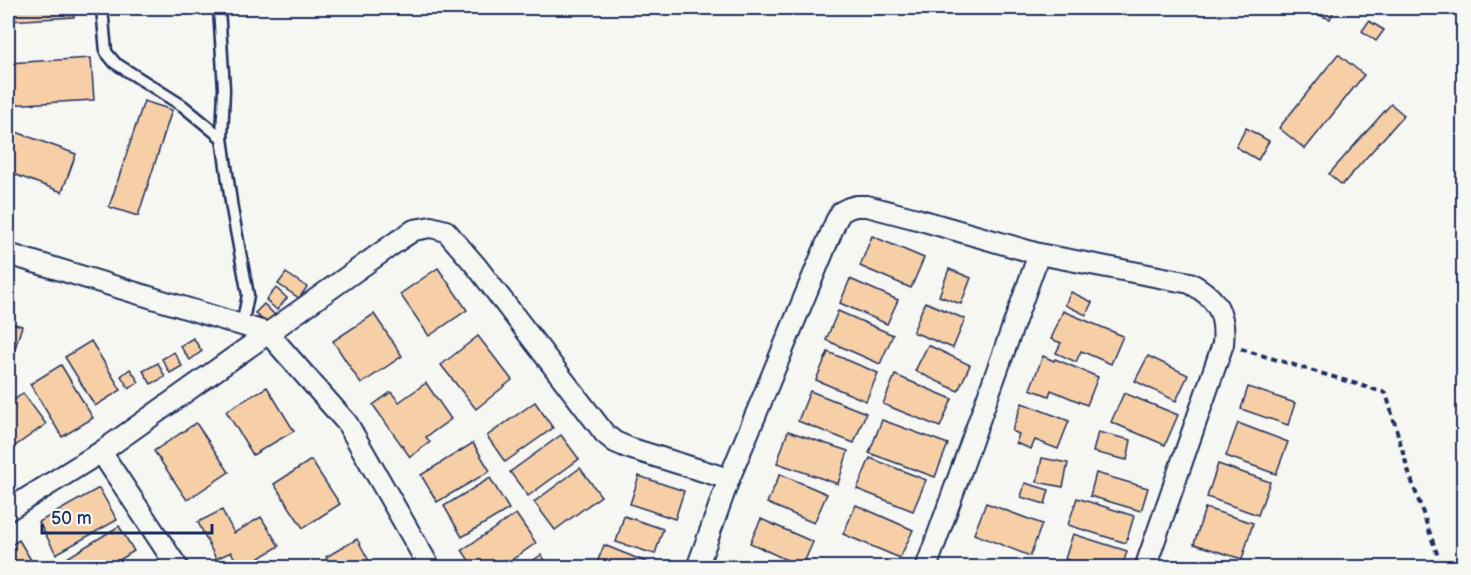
<svg xmlns="http://www.w3.org/2000/svg" width="1471" height="575" viewBox="0 0 1471 575" font-family="'Balsamiq Sans',sans-serif">
<rect width="100%" height="100%" fill="#f6f6f2"/>
<filter id="ink" filterUnits="userSpaceOnUse"><feTurbulence type="fractalNoise" baseFrequency=".0167" numOctaves="2"/><feDisplacementMap in="SourceGraphic" scale="12" xChannelSelector="R" yChannelSelector="G"/><feConvolveMatrix kernelMatrix="1 2 1 2 8 2 1 2 1" color-interpolation-filters="sRGB"/></filter>
<g filter="url(#ink)">
<g fill="#f7cfa6" stroke="#1b2f5e" stroke-width="1.5">
<path d="M8 8H74V17L8 21Z"/>
<path d="M1321 8H1335L1330 19 1319 15Z"/>
<path d="M1369 21 1384 30 1376 41 1362 31Z"/>
<path d="M1338 54 1364 75 1305 149 1279 128Z"/>
<path d="M91 58 94 100 8 105V63Z"/>
<path d="M144 101 172 110 138 216 109 207Z"/>
<path d="M1391 104 1404 115 1342 185 1329 174Z"/>
<path d="M1246 128 1269 141 1258 160 1236 147Z"/>
<path d="M8 129 76 154 62 192 8 172Z"/>
<path d="M872 236 924 258 911 288 860 266Z"/>
<path d="M438 268 467 310 429 336 400 294Z"/>
<path d="M949 269 971 278 961 304 939 296Z"/>
<path d="M286 273 307 287 299 298 278 284Z"/>
<path d="M850 279 898 300 887 324 840 303Z"/>
<path d="M276 288 287 298 277 310 266 300Z"/>
<path d="M1071 292 1092 302 1086 315 1065 305Z"/>
<path d="M925 302 965 319 953 348 913 332Z"/>
<path d="M264 304 275 315 266 323 255 313Z"/>
<path d="M838 311 893 335 880 364 826 340Z"/>
<path d="M1063 311 1123 336 1111 364 1081 351 1076 362 1056 353 1061 343 1051 339Z"/>
<path d="M374 314 402 356 361 384 333 341Z"/>
<path d="M8 322 22 326 12 358 8 357Z"/>
<path d="M478 336 512 380 476 409 441 365Z"/>
<path d="M193 338 202 351 190 360 180 346Z"/>
<path d="M91 341 121 390 95 406 65 357Z"/>
<path d="M928 345 970 365 958 391 915 371Z"/>
<path d="M174 352 182 366 170 373 162 359Z"/>
<path d="M828 352 878 373 866 401 816 380Z"/>
<path d="M1043 356 1054 361 1055 359 1098 377 1087 405 1051 390 1049 396 1030 389Z"/>
<path d="M1148 356 1188 375 1176 401 1135 381Z"/>
<path d="M158 363 165 377 151 384 143 371Z"/>
<path d="M61 365 93 418 62 437 30 384Z"/>
<path d="M130 369 139 382 129 389 121 376Z"/>
<path d="M895 375 952 399 940 427 883 404Z"/>
<path d="M426 383 451 419 426 437 430 442 410 457 373 405 391 392 399 402Z"/>
<path d="M267 387 294 431 253 455 226 411Z"/>
<path d="M1248 387 1295 403 1288 425 1241 409Z"/>
<path d="M810 391 866 413 854 443 798 421Z"/>
<path d="M23 393 46 424 8 451V405Z"/>
<path d="M1124 393 1178 415 1165 445 1111 422Z"/>
<path d="M535 402 553 428 505 462 487 436Z"/>
<path d="M1022 403 1069 421 1058 449 1035 440 1031 449 1016 443 1019 434 1012 431Z"/>
<path d="M882 420 948 444 935 477 869 453Z"/>
<path d="M196 423 229 472 187 500 154 451Z"/>
<path d="M1238 423 1288 442 1276 474 1226 456Z"/>
<path d="M788 431 848 451 838 484 777 463Z"/>
<path d="M1098 432 1131 440 1127 460 1093 452Z"/>
<path d="M561 435 579 459 528 496 510 472Z"/>
<path d="M473 443 490 471 437 502 421 475Z"/>
<path d="M870 458 926 480 913 511 857 489Z"/>
<path d="M1042 458 1068 463 1063 487 1037 482Z"/>
<path d="M311 460 340 504 303 528 274 484Z"/>
<path d="M1218 464 1270 482 1258 515 1207 497Z"/>
<path d="M580 468 601 496 555 530 534 502Z"/>
<path d="M1096 473 1148 488 1141 511 1090 496Z"/>
<path d="M780 474 827 494 814 523 767 503Z"/>
<path d="M639 476 684 491 675 519 630 504Z"/>
<path d="M490 478 509 509 462 537 444 506Z"/>
<path d="M1025 483 1049 490 1045 504 1021 497Z"/>
<path d="M99 488 117 520 56 554 39 522Z"/>
<path d="M1077 498 1134 516 1126 543 1068 525Z"/>
<path d="M986 503 1042 524 1030 556 974 534Z"/>
<path d="M856 505 913 530 900 558 843 534Z"/>
<path d="M1205 508 1253 523 1242 559 1194 544Z"/>
<path d="M222 510 234 533 261 517 279 546 244 568H240L231 552 216 559 198 522Z"/>
<path d="M516 514 536 543 500 568H474L462 550Z"/>
<path d="M624 516 663 529 655 554 616 542Z"/>
<path d="M761 519 813 542 802 567 750 543Z"/>
<path d="M119 526 134 551 107 568H73L67 558Z"/>
<path d="M1073 534 1127 551 1122 568H1090L1065 559Z"/>
<path d="M357 539 373 568H332L326 557Z"/>
<path d="M19 540 34 565 31 568H8V547Z"/>
<path d="M604 545 661 568H595Z"/>
<path d="M541 555 550 568H522Z"/>
<path d="M754 560 775 568H751Z"/>
<path d="M1186 560 1212 568H1184Z"/>
<path d="M132 562 136 568H123Z"/>
</g>
<g fill="none" stroke-linecap="round" stroke-linejoin="round">
<g stroke="#1b2f5e" stroke-width="15">
<g id="service">
<path d="M102 8 106 52 115 63 183 106 222 138"/>
<path d="M219 8 224 89 222 138 232 209 248 295 242 326"/>
</g>
</g>
<g stroke="#1b2f5e" stroke-width="24">
<g id="minor">
<path d="M8 254 268 333 347 423 430 568"/>
<path d="M101 452 178 568"/>
<path d="M8 510 101 452 399 240 414 230 431 227 446 231 477 267 605 434 615 442 629 448 729 479"/>
<path d="M697 568 729 479 836 221 841 212 849 208 856 206H867L917 219 1039 254 1190 283C1217 298 1226 313 1223 344L1145 568"/>
<path d="M926 568 1039 254"/>
</g>
</g>
<path stroke="#1b2f5e" stroke-width="4" stroke-dasharray="6 4.5" stroke-linecap="butt" d="M1241 349 1386 393 1408 470 1442 568"/>
<use href="#service" stroke="#f6f6f2" stroke-width="10"/>
<use href="#minor" stroke="#f6f6f2" stroke-width="20"/>
</g>
</g>
<rect width="1471" height="575" fill="none" stroke="#f6f6f2" stroke-width="30"/>
<rect x="15" y="15" width="1441" height="545" fill="none" stroke="#1b2f5e" stroke-width="2" filter="url(#ink)"/>
<path d="M42 524v9h170v-9" fill="none" stroke="#1b2f5e" stroke-width="3"/>
<text x="51" y="524" font-size="18" fill="#1b2f5e" stroke="#f6f6f2" stroke-width="4.5" paint-order="stroke">50 m</text>
</svg>
